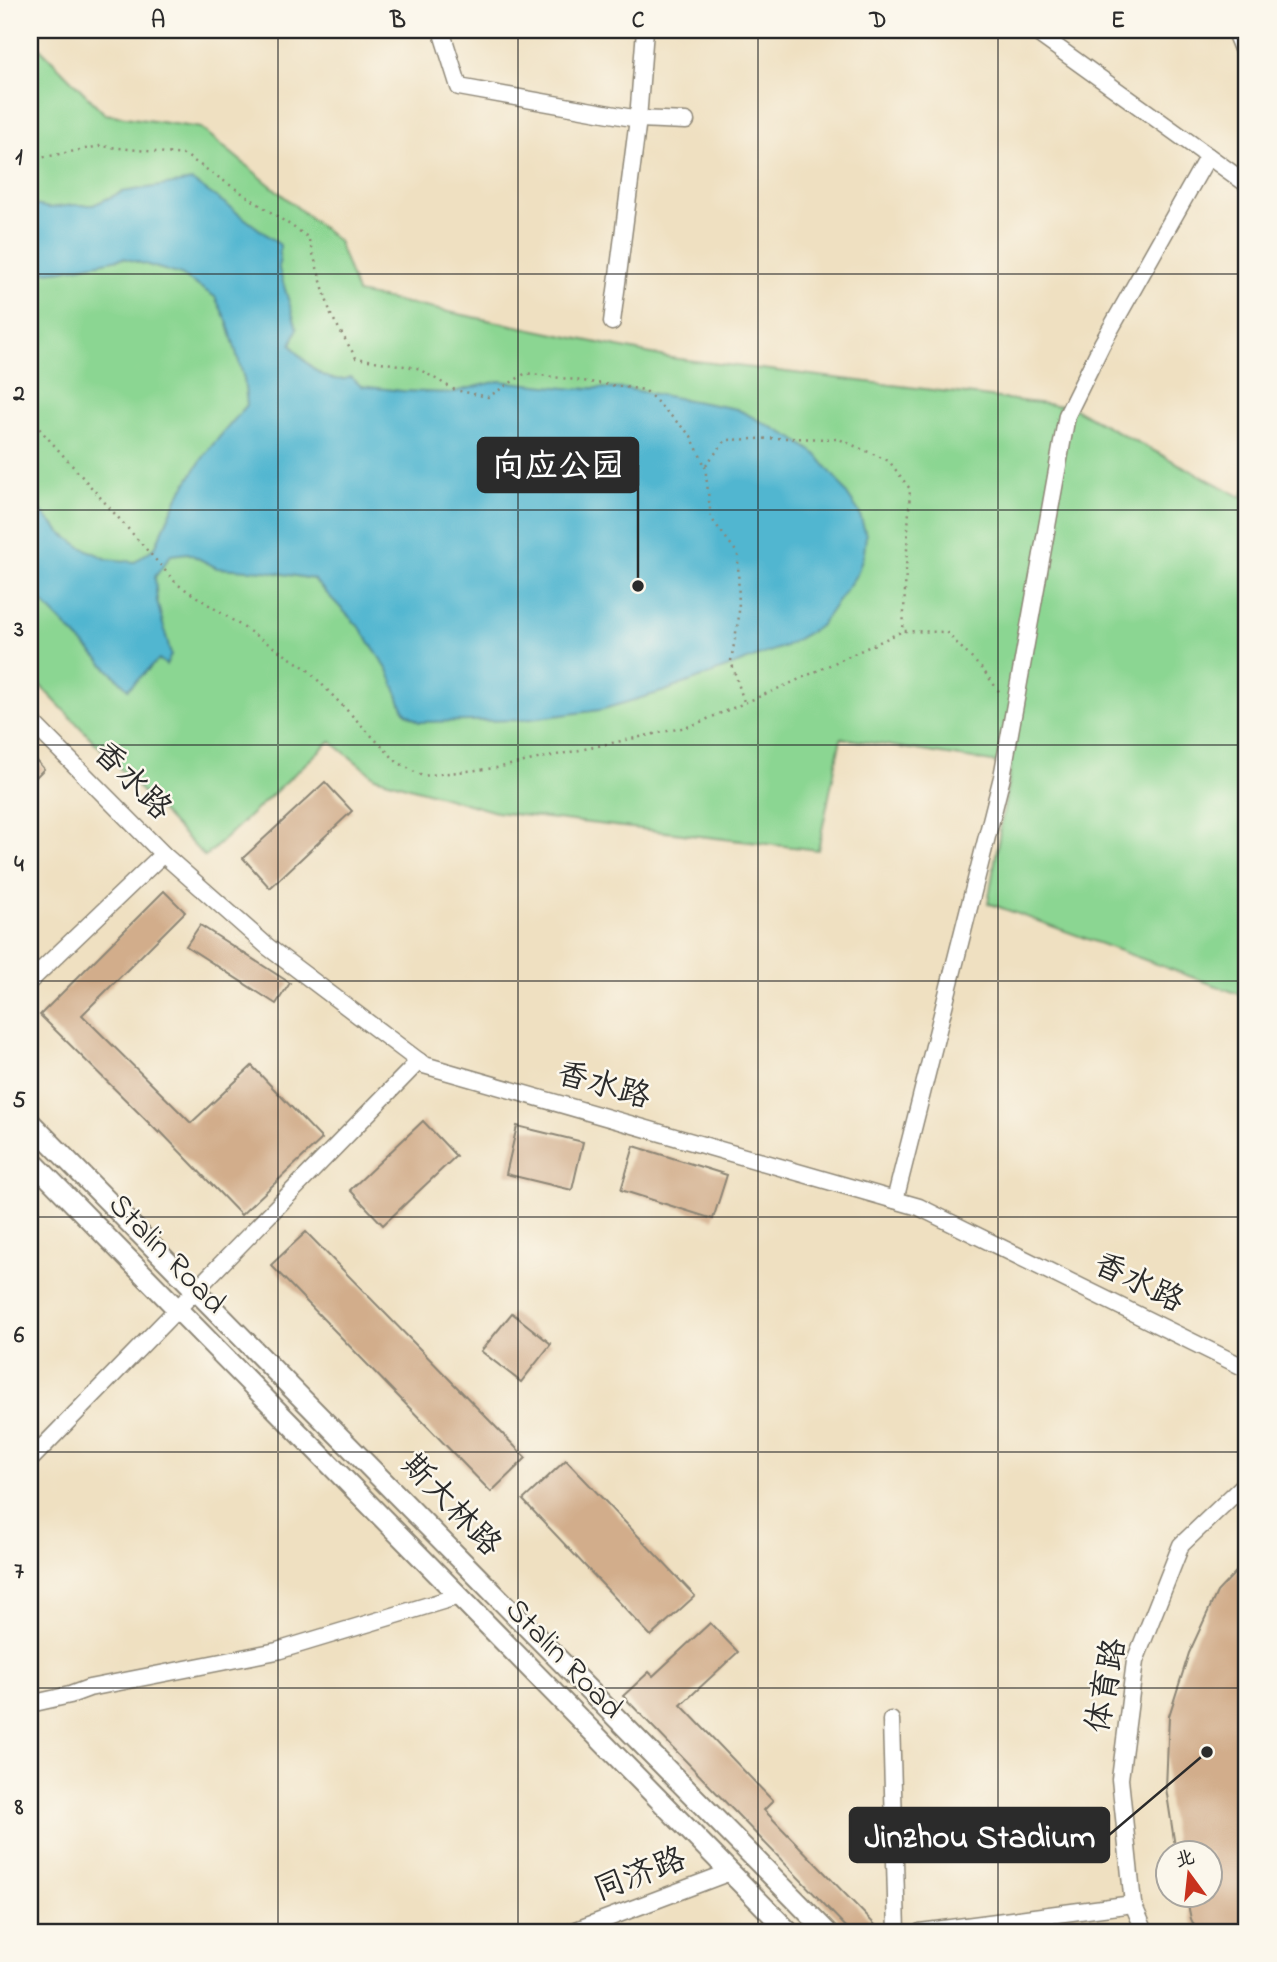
<svg xmlns="http://www.w3.org/2000/svg" width="1277" height="1962" viewBox="0 0 1277 1962" font-family="'Indie Flower','LXGW WenKai TC',sans-serif">
<rect width="100%" height="100%" fill="#fbf7ec"/>
<filter id="ink" filterUnits="userSpaceOnUse"><feTurbulence type="fractalNoise" baseFrequency=".0143" numOctaves="2"/><feDisplacementMap in="SourceGraphic" scale="14" xChannelSelector="R" yChannelSelector="G"/><feConvolveMatrix kernelMatrix="1 2 1 2 8 2 1 2 1" color-interpolation-filters="sRGB"/></filter>
<filter id="wash" filterUnits="userSpaceOnUse"><feTurbulence type="fractalNoise" baseFrequency=".00686" numOctaves="4" result="noise"/><feDisplacementMap in="SourceGraphic" scale="28" xChannelSelector="R" yChannelSelector="G"/><feGaussianBlur stdDeviation="1.57" result="paint"/><feColorMatrix in="noise" values="0 0 0 0 0 0 0 0 0 0 0 0 0 0 0 0 0 1.4 0 .05"/><feComposite in="paint" operator="in"/></filter>
<g filter="url(#wash)">
<rect width="100%" height="100%" fill="#efe0c1"/>
<path fill="#8bd692" stroke="#5b805e" stroke-width="2" d="M30 38 105 114 201 128 338 241 357 293 671 358 1071 407 1241 497 1247 487V997L988 903 1011 765 841 738 818 850 496 812 375 777 330 741 205 857 30 675Z"/>
<path fill="#51b6d0" stroke="#3e707e" stroke-width="2" d="M192 181 223 202 280 245 279 269 297 329 291 345C305 362 327 388 351 377L361 386 402 391 450 393 499 381 575 389 594 388 628 389 737 409 793 438 817 455 841 485 859 512 866 535 864 553 857 574 820 626 785 646 665 691 600 710 523 720 419 722 404 711 389 672 361 629 313 579 265 571 217 568 188 553 171 555 155 577 157 601 171 655 166 665 159 659 128 689 30 590V499L60 532 81 547 107 559 135 562 155 547 178 497 194 471 209 449 247 405 244 379 227 321 215 297 181 275 124 258 64 270 44 272 30 265V204L49 208 74 205H93L122 192Z"/>
<g id="blocks">
<g fill="#d2ad8b">
<path d="M30 753 44 769 30 783Z"/>
<path d="M325 782 352 811 270 888 243 858Z"/>
<path d="M164 891 185 912 82 1015 191 1123 252 1066 322 1139 241 1215 160 1131 159 1133 40 1015Z"/>
<path d="M200 925 290 983 276 1004 186 946Z"/>
<path d="M423 1121 456 1156 383 1225 350 1190Z"/>
<path d="M517 1126 583 1142 572 1190 506 1174Z"/>
<path d="M634 1146 727 1175 713 1219 621 1190Z"/>
<path d="M306 1232 526 1458 491 1492 271 1265Z"/>
<path d="M512 1313 551 1344 521 1382 481 1351Z"/>
<path d="M566 1460 695 1596 651 1636 523 1500Z"/>
<path d="M1247 1560V1822L1245 1907 1247 1913V1932H1197L1191 1919 1186 1895H1210V1853H1176L1166 1788 1169 1716 1189 1653 1217 1592Z"/>
<path d="M710 1623 738 1652 681 1705 773 1801 764 1810 882 1932H851L623 1696 649 1672 653 1676Z"/>
</g>
</g>
</g>
<g filter="url(#ink)">
<use href="#blocks" fill-opacity="0" stroke="#8d8676" stroke-width="2"/>
<g fill="none" stroke-linecap="round" stroke-linejoin="round">
<g stroke="#8d8676" stroke-width="19">
<g id="minor">
<path d="M441 30 459 87 638 119 686 121"/>
<path d="M1033 30 1247 184"/>
<path d="M612 322 638 119 645 30"/>
<path d="M30 720 163 854 268 947 424 1065 919 1207 1247 1369"/>
<path d="M30 981 163 854"/>
<path d="M895 1200 1002 777 1067 415 1102 344 1208 156"/>
<path d="M30 1460 419 1061"/>
<path d="M30 1704 70 1695 89 1688 277 1651 459 1596"/>
<path d="M891 1720 897 1932"/>
<path d="M571 1932 730 1872"/>
<path d="M920 1932 1133 1904"/>
<path d="M1145 1932 1133 1904 1120 1779 1135 1661 1181 1545 1247 1482"/>
</g>
</g>
<g stroke="#8d8676" stroke-width="23">
<g id="major">
<path d="M30 1122 827 1932"/>
<path d="M30 1159 789 1932"/>
</g>
</g>
<g stroke="#8d8676" stroke-width="26">
<path id="highway" d="M1238 30 1247 52"/>
</g>
<g stroke="#8d8676" stroke-width="2.5" stroke-dasharray="2 5" stroke-linecap="butt">
<path d="M30 160 100 146 185 155 308 237 331 315 356 358 417 368 455 390 488 397 526 373 645 390 691 436 705 466 726 440 783 438 839 439 889 461 910 489 903 631"/>
<path d="M30 418 177 584 307 669 397 762 422 776 496 768 691 726 791 683 903 631 946 632 983 670 1001 694"/>
<path d="M705 466 711 518 738 554 739 616 731 661 744 702"/>
</g>
<use href="#minor" stroke="#fff" stroke-width="16"/>
<use href="#major" stroke="#fff" stroke-width="19"/>
<use href="#highway" stroke="#fff" stroke-width="23"/>
</g>
</g>
<path fill="none" stroke="#2b2b2b" stroke-width="2" stroke-opacity="0.55" d="M278 30V1932M518 30V1932M758 30V1932M998 30V1932M30 274H1247M30 510H1247M30 745H1247M30 981H1247M30 1217H1247M30 1452H1247M30 1688H1247"/>
<g text-anchor="middle" dominant-baseline="central" stroke-width="5" stroke-linejoin="round" paint-order="stroke">
<g font-size="32" fill="#2b2b2b" stroke="#fbf7ec">
<text transform="translate(131 782) rotate(45)">香水路</text>
<text transform="translate(603 1087) rotate(16)">香水路</text>
<text transform="translate(166 1255) rotate(46)">Stalin Road</text>
<text transform="translate(1138 1284) rotate(26)">香水路</text>
<text transform="translate(450 1506) rotate(46)">斯大林路</text>
<text transform="translate(563 1660) rotate(46)">Stalin Road</text>
<text transform="translate(1108 1686) rotate(-79)">体育路</text>
<text transform="translate(640 1876) rotate(-21)">同济路</text>
</g>
</g>
<path fill="none" stroke="#2b2b2b" stroke-width="2.5" d="M638 586L638 465M1207 1752L1109 1835"/>
<g fill="#2b2b2b" stroke="#fbf7ec" stroke-width="2.5">
<circle cx="638" cy="586" r="7"/>
<circle cx="1207" cy="1752" r="7"/>
</g>
<g fill="#2b2b2b" stroke="#2b2b2b" stroke-width="2.5">
<rect x="478" y="438" width="160" height="54" rx="7"/>
<rect x="850" y="1808" width="259" height="54" rx="7"/>
</g>
<g font-size="33" text-anchor="middle" font-weight="bold" fill="#fff">
<text x="558" y="476">向应公园</text>
<text x="980" y="1847">Jinzhou Stadium</text>
</g>
<rect width="1277" height="1962" fill="none" stroke="#fbf7ec" stroke-width="77"/>
<g transform="translate(1189 1874) rotate(345)"><circle r="33" fill="#fbf7ec" stroke="#a8a59f" stroke-width="2"/>
<path d="M0-5L12 26L0 18L-12 26Z" fill="#c8321e"/>
<text y="-10" font-size="19" font-weight="bold" text-anchor="middle" fill="#2b2b2b">北</text>
</g>
<rect x="38" y="38" width="1200" height="1886" fill="none" stroke="#2b2b2b" stroke-width="2.5"/>
<g font-size="23" text-anchor="middle" font-weight="bold" fill="#2b2b2b">
<text x="158" y="27">A</text>
<text x="398" y="27">B</text>
<text x="638" y="27">C</text>
<text x="878" y="27">D</text>
<text x="1118" y="27">E</text>
<text x="19" y="164">1</text>
<text x="19" y="400">2</text>
<text x="19" y="636">3</text>
<text x="19" y="871">4</text>
<text x="19" y="1107">5</text>
<text x="19" y="1342">6</text>
<text x="19" y="1578">7</text>
<text x="19" y="1814">8</text>
</g>
</svg>
